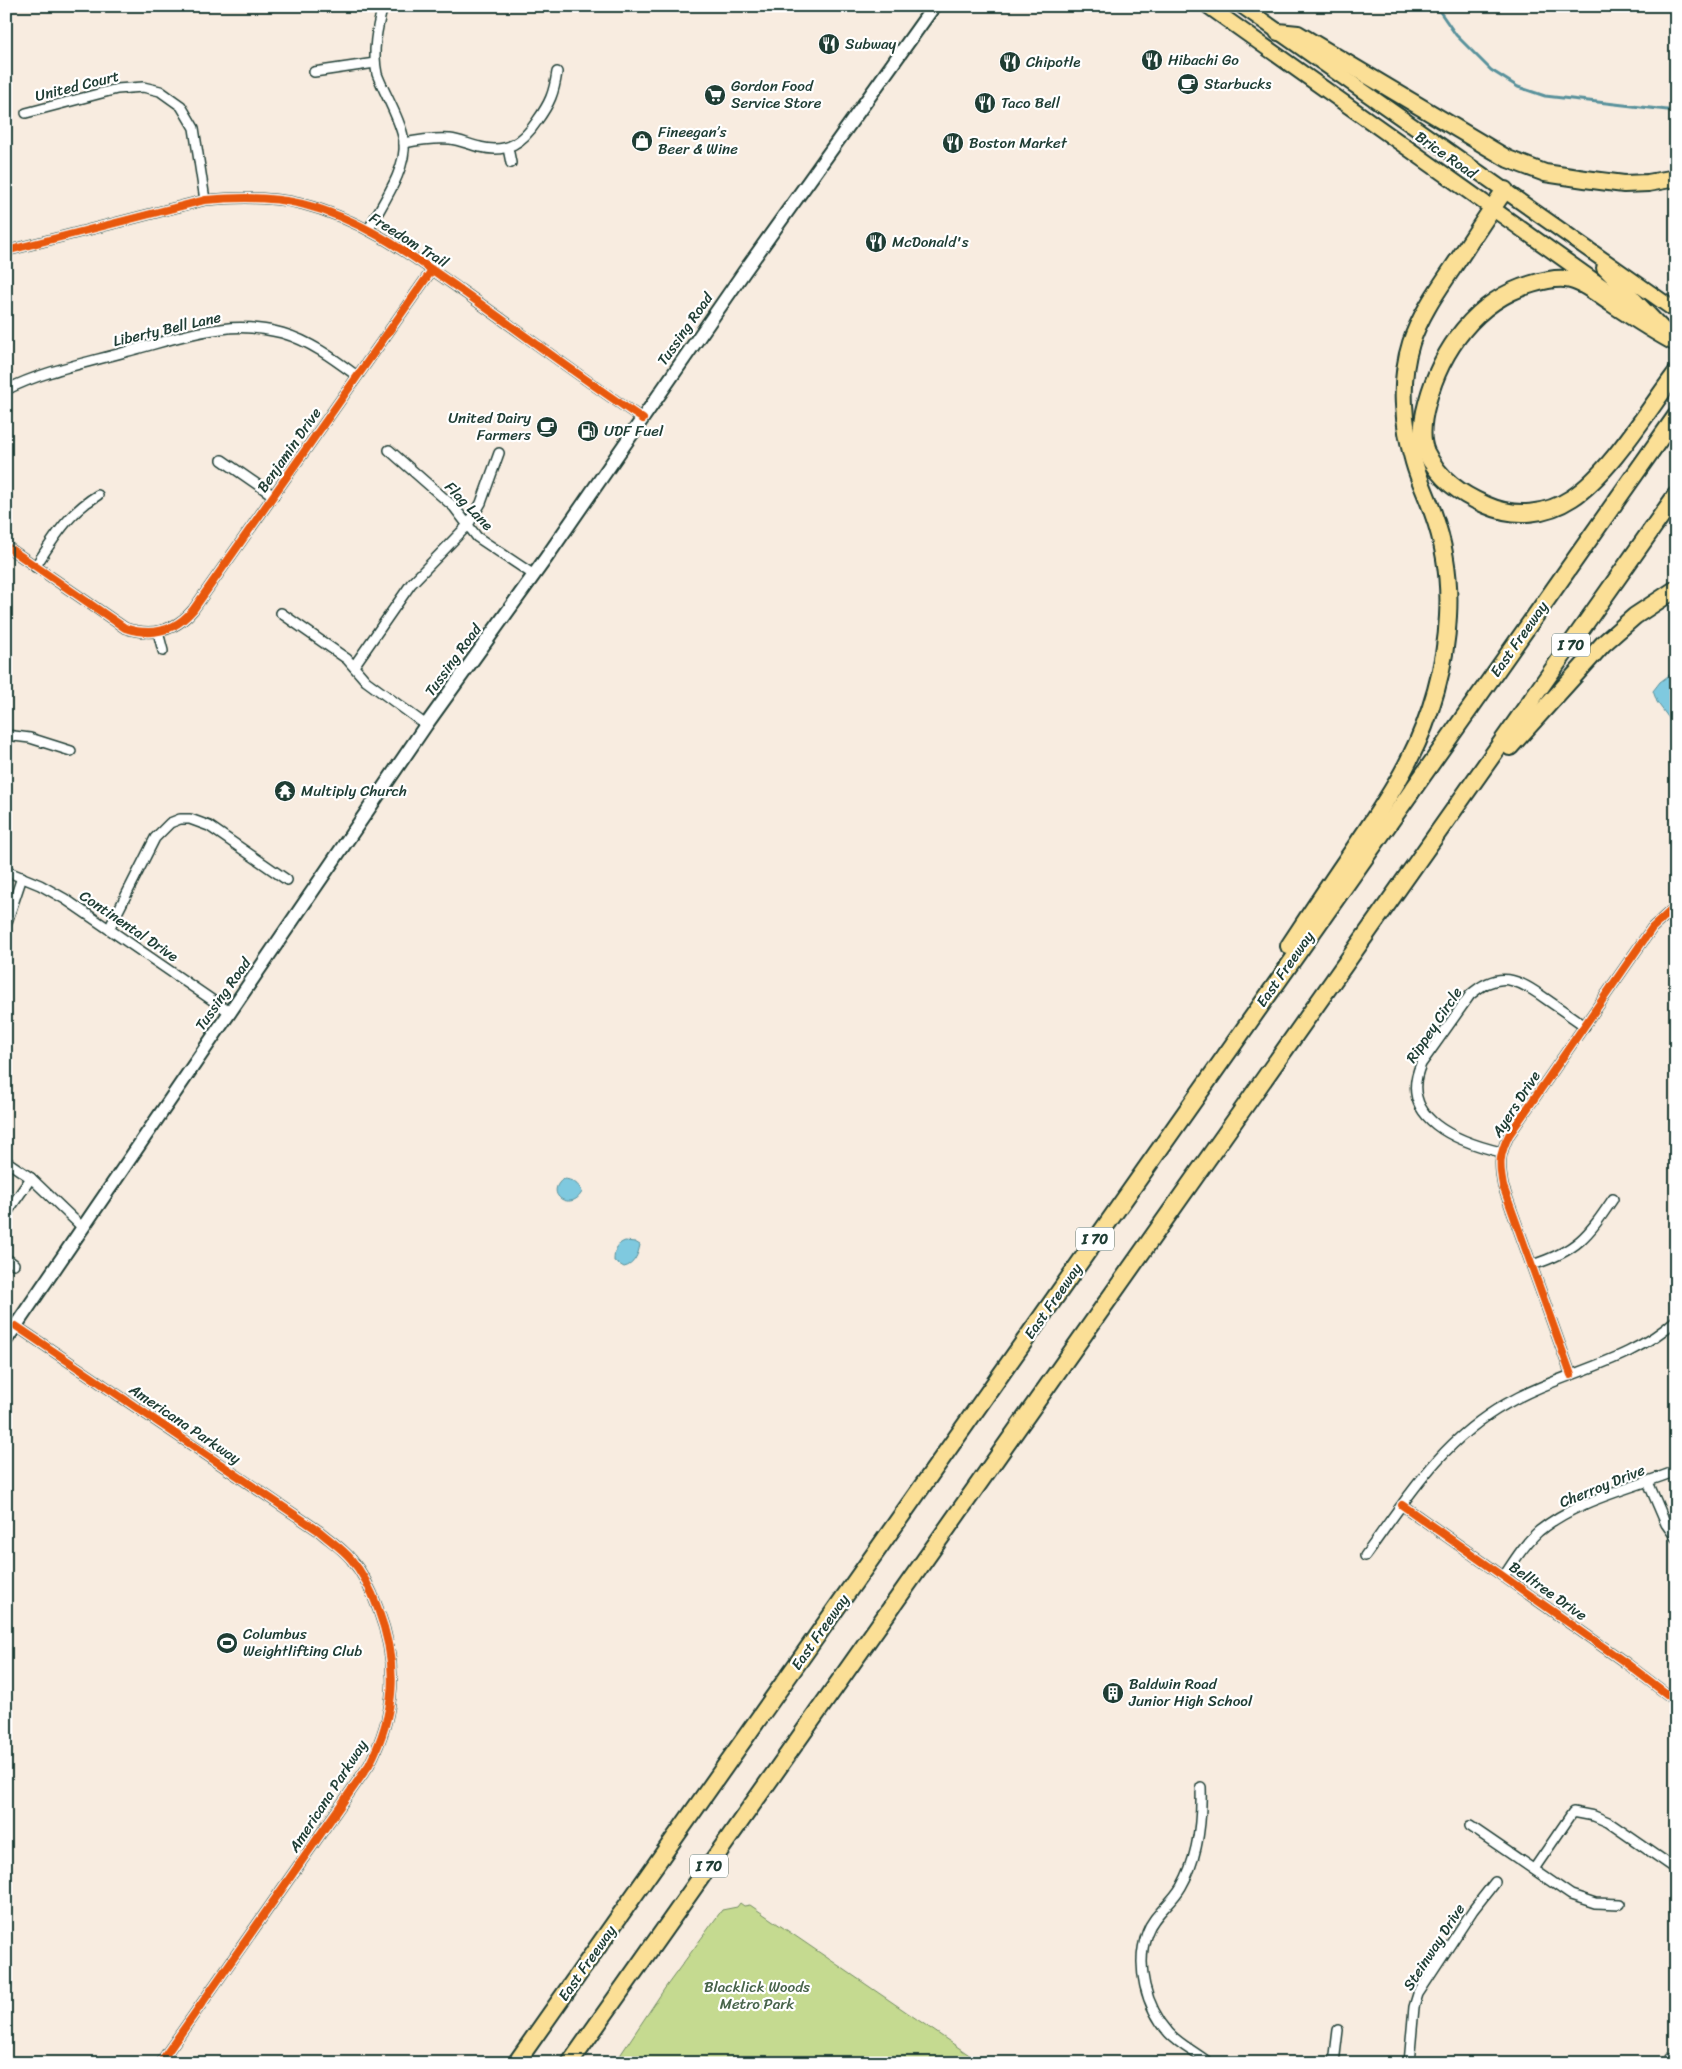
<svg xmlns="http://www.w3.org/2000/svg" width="1682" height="2069" viewBox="0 0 1682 2069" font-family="Sriracha,sans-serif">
<rect width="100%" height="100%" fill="#f8ece0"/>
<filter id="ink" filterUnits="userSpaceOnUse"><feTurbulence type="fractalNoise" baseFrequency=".02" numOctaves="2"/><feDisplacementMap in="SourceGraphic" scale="10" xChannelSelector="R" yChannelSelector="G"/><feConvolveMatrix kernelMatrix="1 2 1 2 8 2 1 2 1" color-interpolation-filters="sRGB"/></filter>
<g filter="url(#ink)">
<path fill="#c5da90" stroke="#728c62" d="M740 1903 744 1906 750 1905 981 2063H615L665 1988 722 1910 737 1907Z"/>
<g fill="#7fc9df" stroke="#59919b">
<path d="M1676 670V728L1657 702 1653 691 1660 682Z"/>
<path d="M563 1179C572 1179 579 1184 582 1192 572 1212 543 1195 563 1179Z"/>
<path d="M625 1241 635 1242 640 1245C638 1255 634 1265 624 1267L614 1261C614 1252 616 1244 625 1241Z"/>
</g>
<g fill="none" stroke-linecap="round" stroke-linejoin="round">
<path stroke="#59919b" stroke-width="3" d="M1436 6 1456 35 1491 70 1518 87 1545 96 1676 111"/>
<g stroke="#1f3d34" stroke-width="12">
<g id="street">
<path d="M314 72 375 63"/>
<path d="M26 113 117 89 143 87 160 91 181 106 194 128 205 200"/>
<path d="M404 143C419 140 435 138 450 139 460 140 470 145 480 147 507 154 523 142 537 121 550 103 554 93 557 72"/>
<path d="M508 148 511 163"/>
<path d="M369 229C381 205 407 170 404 142 402 122 384 93 377 74 372 51 377 28 383 6"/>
<path d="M6 251 205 200C237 197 270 196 302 204 362 219 411 255 461 290 522 333 581 378 643 419"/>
<path d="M6 390C43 371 86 363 125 352 157 344 189 332 221 329 241 326 262 328 282 333 310 341 334 359 357 376"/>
<path d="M389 450 454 507 477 537 534 575"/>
<path d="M222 460 274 496"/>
<path d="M6 546 125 628C152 637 175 631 193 610L432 270"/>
<path d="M35 567C54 538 68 513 98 495"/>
<path d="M281 613 347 659 366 681 426 725"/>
<path d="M158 632 163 651"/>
<path d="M354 666 411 584 468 525 481 503 499 453"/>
<path d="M6 735 30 738 71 751"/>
<path d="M6 871 40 885 65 899 231 1013"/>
<path d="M6 925 22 877"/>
<path d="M109 929 155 838 170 823 180 819H190L209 826 287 880"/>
<path d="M1501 1152C1459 1142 1397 1119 1421 1064L1470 995C1499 969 1518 979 1546 999 1559 1008 1572 1017 1585 1026"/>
<path d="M6 1161 31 1178 83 1228"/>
<path d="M6 1214 31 1178"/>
<path d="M6 1258 14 1264"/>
<path d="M1532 1265C1577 1251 1588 1236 1613 1199"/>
<path d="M16 1326 319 1531C329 1540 342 1548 351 1559 363 1573 372 1592 378 1609 399 1665 396 1713 369 1765L160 2063"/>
<path d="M1571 1375 1503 1186C1499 1164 1499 1155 1509 1135L1652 928 1676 906"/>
<path d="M1648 1482 1666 1524 1676 1538"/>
<path d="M1402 1505 1626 1663 1676 1701"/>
<path d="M1365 1556C1407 1498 1442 1440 1506 1404 1561 1372 1628 1364 1676 1320"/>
<path d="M1504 1576C1514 1561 1525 1543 1539 1531 1577 1500 1630 1489 1676 1471"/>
<path d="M1201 1787C1202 1820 1198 1858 1181 1887 1172 1903 1153 1915 1147 1933 1135 1966 1146 2007 1169 2033 1180 2045 1197 2053 1209 2063"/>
<path d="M1470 1826 1571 1895 1595 1903 1620 1904"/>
<path d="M1534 1869 1573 1812 1594 1816 1608 1822 1676 1869"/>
<path d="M1670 2057 1675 2063"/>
<path d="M1334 2063 1338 2030"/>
<path d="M1409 2063 1414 2007 1418 1994 1473 1910 1495 1882"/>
</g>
</g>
<g stroke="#1f3d34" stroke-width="16">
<path id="secondary" d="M6 1340 426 725 546 558 744 272 934 6"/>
</g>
<g stroke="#1f3d34" stroke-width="18">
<g id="primary">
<path d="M1208 6 1638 312"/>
<path d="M1242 6 1676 311"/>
<path d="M1604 268 1664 330"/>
</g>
</g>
<g stroke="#1f3d34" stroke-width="20">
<g id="highway">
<path d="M1278 32 1298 34 1508 159 1545 173 1585 179 1624 184 1648 183 1676 178"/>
<path d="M1676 343C1653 331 1632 317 1611 303 1598 295 1581 280 1565 279 1554 278 1542 281 1532 284 1476 300 1441 350 1427 403 1423 418 1420 438 1426 452 1439 479 1460 494 1486 505 1515 518 1546 515 1572 498 1610 473 1648 410 1676 373"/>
<path d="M1510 747 1603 644 1635 616 1676 589"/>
<path d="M1289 946C1310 914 1332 881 1354 849 1373 820 1394 791 1409 760 1431 717 1446 665 1448 616 1450 582 1445 546 1433 513 1427 496 1419 480 1414 462 1403 425 1399 381 1411 343 1420 315 1438 290 1454 266 1471 241 1487 215 1505 190"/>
<path d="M516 2063 1676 416"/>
<path d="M570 2063 1676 495"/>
</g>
</g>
<use href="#street" stroke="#fff" stroke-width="9"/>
<use href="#secondary" stroke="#fff" stroke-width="12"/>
<use href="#primary" stroke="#fbdf96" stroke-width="14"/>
<use href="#highway" stroke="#fbdf96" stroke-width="16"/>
<g stroke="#fff" stroke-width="11">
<g id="cycleway">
<path d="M6 251 205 200C237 197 270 196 302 204 362 219 411 255 461 290 522 333 581 378 643 419"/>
<path d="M6 546 125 628C152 637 175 631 193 610L432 270"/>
<path d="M16 1326 319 1531C329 1540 342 1548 351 1559 363 1573 372 1592 378 1609 399 1665 396 1713 369 1765L160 2063"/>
<path d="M1571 1375 1503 1186C1499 1164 1499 1155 1509 1135L1652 928 1676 906"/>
<path d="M1402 1505 1626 1663 1676 1701"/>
</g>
</g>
<use href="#cycleway" stroke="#e8590c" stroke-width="8"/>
</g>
</g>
<defs>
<g id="restaurant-disc" transform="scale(1.125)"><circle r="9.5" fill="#1f3d34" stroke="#fff"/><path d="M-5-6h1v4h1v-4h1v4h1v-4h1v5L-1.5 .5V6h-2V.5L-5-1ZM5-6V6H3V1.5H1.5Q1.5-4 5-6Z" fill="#fff"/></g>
<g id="cafe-disc" transform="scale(1.125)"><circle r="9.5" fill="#1f3d34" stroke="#fff"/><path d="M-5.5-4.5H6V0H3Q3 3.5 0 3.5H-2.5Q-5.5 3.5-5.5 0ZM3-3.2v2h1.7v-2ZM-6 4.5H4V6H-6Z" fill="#fff"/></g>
<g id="supermarket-disc" transform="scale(1.125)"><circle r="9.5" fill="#1f3d34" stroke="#fff"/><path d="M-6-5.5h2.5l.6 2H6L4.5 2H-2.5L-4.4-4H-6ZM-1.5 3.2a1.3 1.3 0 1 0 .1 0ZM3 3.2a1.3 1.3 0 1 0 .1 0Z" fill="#fff"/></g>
<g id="shop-disc" transform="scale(1.125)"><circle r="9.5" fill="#1f3d34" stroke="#fff"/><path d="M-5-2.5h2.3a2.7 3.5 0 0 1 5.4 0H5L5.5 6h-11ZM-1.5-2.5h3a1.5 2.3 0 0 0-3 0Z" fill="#fff"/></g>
<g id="fuel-disc" transform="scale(1.125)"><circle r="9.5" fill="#1f3d34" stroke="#fff"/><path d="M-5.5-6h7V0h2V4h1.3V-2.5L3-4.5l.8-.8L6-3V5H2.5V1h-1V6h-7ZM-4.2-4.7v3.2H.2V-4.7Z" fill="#fff"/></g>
<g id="temple-disc" transform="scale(1.125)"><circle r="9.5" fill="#1f3d34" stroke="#fff"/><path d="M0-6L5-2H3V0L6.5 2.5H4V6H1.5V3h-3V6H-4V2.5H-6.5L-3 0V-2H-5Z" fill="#fff"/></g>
<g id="stadium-disc" transform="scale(1.125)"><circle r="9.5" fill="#1f3d34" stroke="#fff"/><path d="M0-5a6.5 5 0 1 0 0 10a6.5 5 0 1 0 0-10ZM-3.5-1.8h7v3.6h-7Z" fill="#fff"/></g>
<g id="building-disc" transform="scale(1.125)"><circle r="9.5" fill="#1f3d34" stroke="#fff"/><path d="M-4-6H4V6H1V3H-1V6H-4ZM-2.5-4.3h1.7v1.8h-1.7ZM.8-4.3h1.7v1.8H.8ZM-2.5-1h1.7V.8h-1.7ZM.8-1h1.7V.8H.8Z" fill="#fff"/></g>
</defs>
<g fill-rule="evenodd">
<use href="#restaurant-disc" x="829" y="44"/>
<use href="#restaurant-disc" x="1152" y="60"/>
<use href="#restaurant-disc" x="1010" y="62"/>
<use href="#cafe-disc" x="1188" y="84"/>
<use href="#supermarket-disc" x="715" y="95"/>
<use href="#restaurant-disc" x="985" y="103"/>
<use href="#shop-disc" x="642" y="141"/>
<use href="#restaurant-disc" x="953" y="143"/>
<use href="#restaurant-disc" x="876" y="242"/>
<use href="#cafe-disc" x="547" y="427"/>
<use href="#fuel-disc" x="588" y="431"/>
<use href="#temple-disc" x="285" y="791"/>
<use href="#stadium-disc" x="227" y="1643"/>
<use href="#building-disc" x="1113" y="1693"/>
</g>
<g text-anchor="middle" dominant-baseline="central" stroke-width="4.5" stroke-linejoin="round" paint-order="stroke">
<g fill="#fff" stroke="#627771" stroke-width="1">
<rect x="1552" y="633.5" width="38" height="23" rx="4"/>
<rect x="1076" y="1227.5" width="38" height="23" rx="4"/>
<rect x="690" y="1854.5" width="38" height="23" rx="4"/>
</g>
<g font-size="14" font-weight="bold" fill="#1f3d34">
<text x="1571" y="645">I 70</text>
<text x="1095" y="1239">I 70</text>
<text x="709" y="1866">I 70</text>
</g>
<g font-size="15" fill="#1f3d34" stroke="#fff" text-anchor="start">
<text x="845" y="44">Subway</text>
<text x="1168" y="60">Hibachi Go</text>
<text x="1026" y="62">Chipotle</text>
<text x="1204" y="84">Starbucks</text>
<text x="731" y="86">Gordon Food<tspan x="731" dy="17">Service Store</tspan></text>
<text x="1001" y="103">Taco Bell</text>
<text x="658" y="132">Fineegan’s<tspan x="658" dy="17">Beer &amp; Wine</tspan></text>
<text x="969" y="143">Boston Market</text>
<text x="892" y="242">McDonald's</text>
<text x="531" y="418" text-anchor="end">United Dairy<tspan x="531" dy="17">Farmers</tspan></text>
<text x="604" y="431">UDF Fuel</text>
<text x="301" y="791">Multiply Church</text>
<text x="243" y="1634">Columbus<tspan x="243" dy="17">Weightlifting Club</tspan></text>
<text x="1129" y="1684">Baldwin Road<tspan x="1129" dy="17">Junior High School</tspan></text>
</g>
<g font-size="15" fill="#1f3d34" stroke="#fff">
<text transform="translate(77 86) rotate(-14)">United Court</text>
<text transform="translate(1446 155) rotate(35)">Brice Road</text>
<text transform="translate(409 240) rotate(32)">Freedom Trail</text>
<text transform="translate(167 329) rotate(-13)">Liberty Bell Lane</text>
<text transform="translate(685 329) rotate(-55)">Tussing Road</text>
<text transform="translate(289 450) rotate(-55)">Benjamin Drive</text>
<text transform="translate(469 506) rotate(46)">Flag Lane</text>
<text transform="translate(1519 639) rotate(-55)">East Freeway</text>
<text transform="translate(453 660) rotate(-54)">Tussing Road</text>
<text transform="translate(129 926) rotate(34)">Continental Drive</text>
<text transform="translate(1285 969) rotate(-55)">East Freeway</text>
<text transform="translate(223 994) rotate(-55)">Tussing Road</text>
<text transform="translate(1434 1025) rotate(-56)">Rippey Circle</text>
<text transform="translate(1516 1104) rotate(-57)">Ayers Drive</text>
<text transform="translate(1053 1301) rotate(-55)">East Freeway</text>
<text transform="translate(185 1424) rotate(34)">Americana Parkway</text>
<text transform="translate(1602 1486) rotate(-22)">Cherroy Drive</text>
<text transform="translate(1548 1591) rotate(35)">Belltree Drive</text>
<text transform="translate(820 1632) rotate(-55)">East Freeway</text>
<text transform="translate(328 1796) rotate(-57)">Americana Parkway</text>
<text transform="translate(1434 1947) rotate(-57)">Steinway Drive</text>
<text transform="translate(587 1963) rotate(-55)">East Freeway</text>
</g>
<g font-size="15" fill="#48644b" stroke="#fff">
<text x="757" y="1987">Blacklick Woods<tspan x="757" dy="17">Metro Park</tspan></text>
</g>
</g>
<rect width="1682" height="2069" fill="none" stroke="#fff" stroke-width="25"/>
<rect x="12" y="12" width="1657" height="2044" fill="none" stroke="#1f3d34" stroke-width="2" filter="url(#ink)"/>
</svg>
